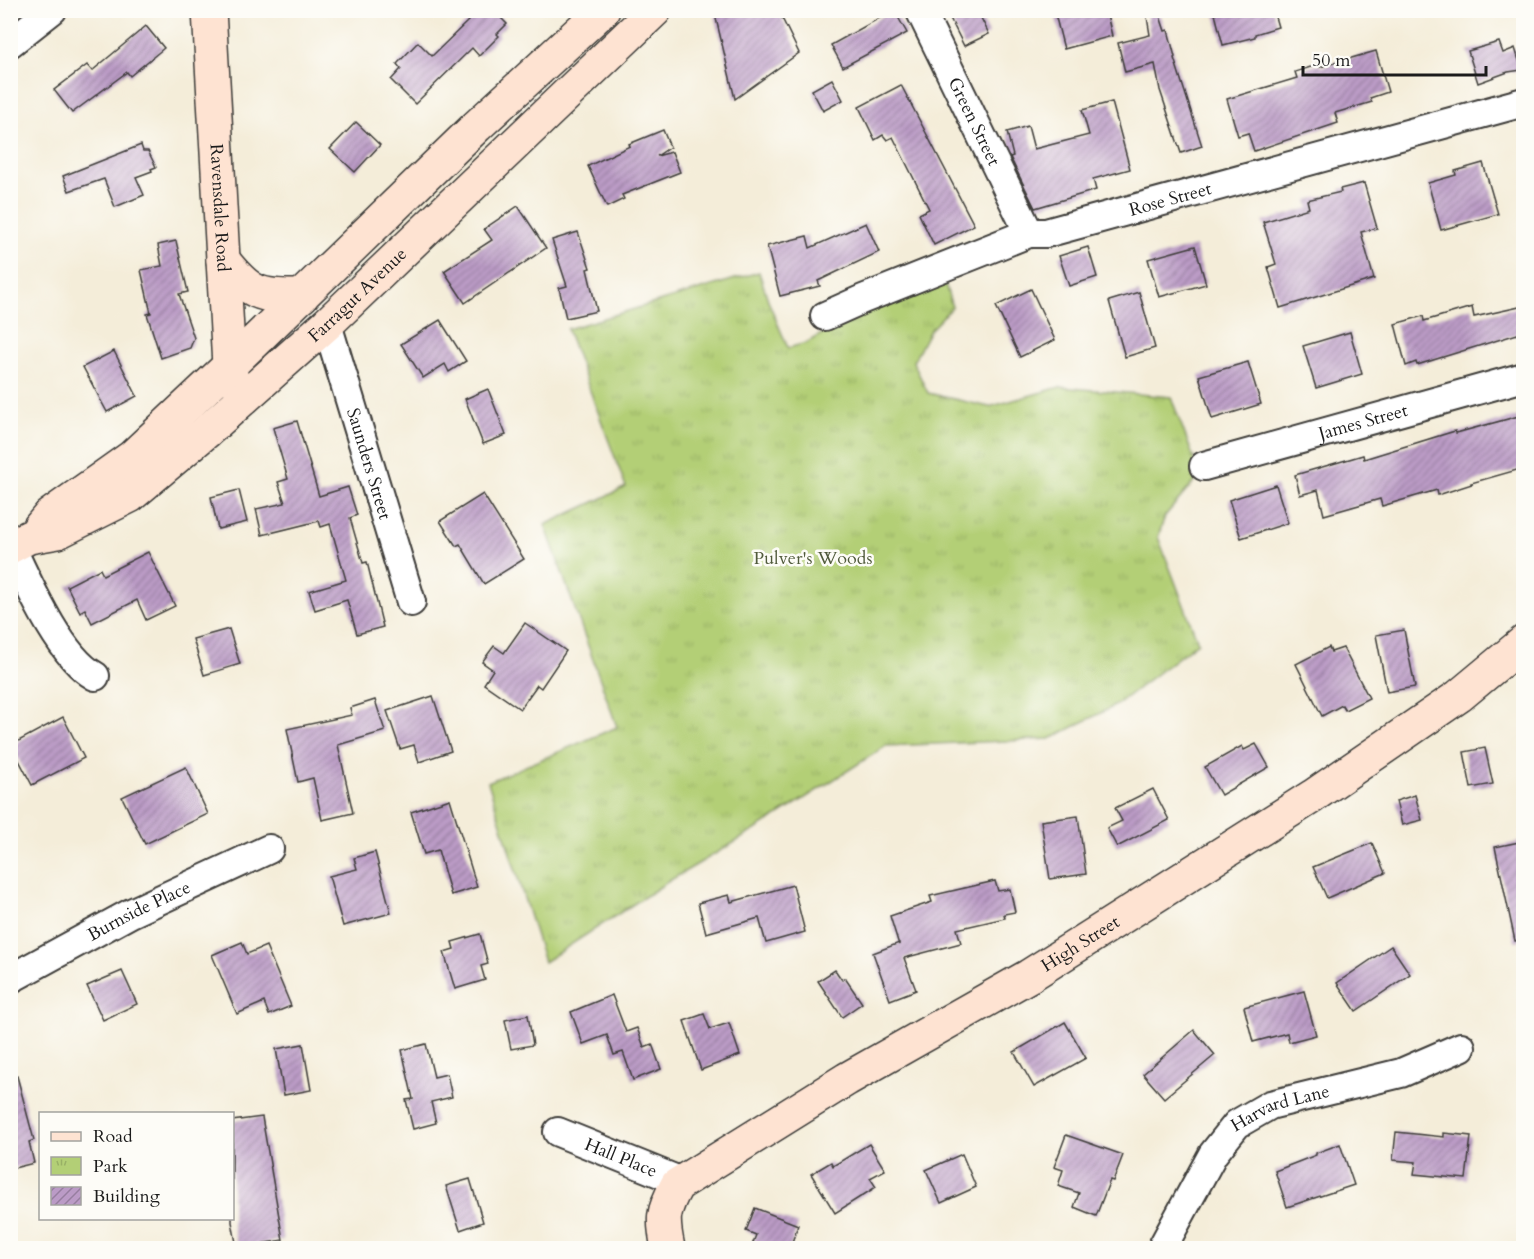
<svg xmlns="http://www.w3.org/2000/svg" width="1534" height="1259" viewBox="0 0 1534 1259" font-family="Cardo,serif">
<defs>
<pattern id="park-tufts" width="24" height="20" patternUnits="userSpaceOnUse" patternTransform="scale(1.5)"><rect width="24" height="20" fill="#b3cf76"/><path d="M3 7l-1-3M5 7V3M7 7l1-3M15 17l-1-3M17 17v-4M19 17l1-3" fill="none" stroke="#99b166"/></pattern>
<pattern id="building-hatch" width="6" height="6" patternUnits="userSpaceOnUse" patternTransform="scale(1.5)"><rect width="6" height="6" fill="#bb9bc6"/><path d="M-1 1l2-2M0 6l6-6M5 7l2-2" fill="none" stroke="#977ea0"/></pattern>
</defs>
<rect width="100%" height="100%" fill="#fdfcf7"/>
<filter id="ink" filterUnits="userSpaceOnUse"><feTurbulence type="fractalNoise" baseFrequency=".0167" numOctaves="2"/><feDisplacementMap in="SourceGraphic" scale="12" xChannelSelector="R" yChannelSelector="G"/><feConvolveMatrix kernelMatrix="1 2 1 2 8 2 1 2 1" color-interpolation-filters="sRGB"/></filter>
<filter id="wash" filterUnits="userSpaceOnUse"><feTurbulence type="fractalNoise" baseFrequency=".008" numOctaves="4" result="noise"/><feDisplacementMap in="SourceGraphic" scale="24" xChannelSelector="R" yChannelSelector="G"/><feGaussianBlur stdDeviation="1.35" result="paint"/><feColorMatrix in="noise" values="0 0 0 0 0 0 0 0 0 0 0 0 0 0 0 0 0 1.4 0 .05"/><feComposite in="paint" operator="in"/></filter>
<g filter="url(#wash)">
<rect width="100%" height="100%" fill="#f4edd9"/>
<path fill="url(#park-tufts)" stroke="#687649" stroke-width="1.5" d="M759 272 769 303 788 348 806 343 873 304 943 277 952 307 930 330 913 362 928 393 989 407 1060 387 1171 397 1200 475 1165 516 1158 537 1198 642 1116 705 1050 739 886 746 752 832 669 881 544 962 488 782 617 727 545 525 626 487 567 329Z"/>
<g id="blocks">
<g fill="url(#building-hatch)">
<path d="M460 10H493L507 24 497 34 499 36 479 56 472 48 415 104 391 80 401 69 397 64 418 42 432 56 469 20Z"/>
<path d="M714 10H778L799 53 735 99Z"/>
<path d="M894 10 907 33 843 67 831 45Z"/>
<path d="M946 10H977L989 34 964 46Z"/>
<path d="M1054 10H1106L1112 36 1064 49Z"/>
<path d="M1158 10 1165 31 1168 30 1175 57 1174 58 1202 146 1181 153 1160 90 1155 64 1125 72 1118 43 1150 35 1146 11Z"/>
<path d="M1214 10H1273L1278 27 1255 34V37L1223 45Z"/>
<path d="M146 26 164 48 130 76 127 72 72 113 54 90 87 65 92 71Z"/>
<path d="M1499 42 1503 53 1515 48 1522 70 1508 72 1478 83 1468 51Z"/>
<path d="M1376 51 1388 92 1370 98 1372 102 1335 113 1338 123 1254 151 1248 133 1238 136 1227 99 1297 78 1295 72 1320 64V67Z"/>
<path d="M832 79 843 100 823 111 812 90Z"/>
<path d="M901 85 974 225 934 245 919 214 929 209 893 137 887 140 883 135 875 140 859 107Z"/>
<path d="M1112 102 1130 169 1093 179 1096 190 1035 208 1010 157 1013 156 1007 132 1028 126 1034 149 1089 135 1082 110Z"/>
<path d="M356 122 380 145 355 172 330 149Z"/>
<path d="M663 130 670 147 657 156 672 152 680 172 622 195 624 199 607 207 588 166 630 146 629 144Z"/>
<path d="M141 145 143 151H148L156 167 151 169 152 171 136 177 144 195 115 207 104 179 69 191 63 176Z"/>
<path d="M1483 163 1498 214 1441 230 1428 183 1456 175 1455 171Z"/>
<path d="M1364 183 1377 228 1361 232 1374 279 1280 308 1268 267 1276 264 1263 222 1309 208 1307 200 1341 192 1340 189Z"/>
<path d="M518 206 546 248 465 303 444 271 492 240 484 229Z"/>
<path d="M866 223 879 252 818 281 820 286 780 296 767 246 807 236 810 248Z"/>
<path d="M578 232 590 268 587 269 597 311 566 318 559 288 567 286 552 240Z"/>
<path d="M176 241 188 292 179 294 194 338 190 348 161 358 147 314 151 313 141 270 162 266 158 245Z"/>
<path d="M1195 246 1206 284 1159 297 1148 259Z"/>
<path d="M1088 247 1097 277 1069 286 1059 256Z"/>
<path d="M1031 289 1055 340 1020 357 996 306Z"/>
<path d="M1139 292 1155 348 1125 357 1109 301Z"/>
<path d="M1524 306V332L1417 365 1416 362 1406 366 1395 324 1423 316 1424 321 1472 307 1474 317Z"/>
<path d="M440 320 466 361 449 372 445 364 423 378 401 344Z"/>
<path d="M1350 332 1362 374 1316 388 1303 346Z"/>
<path d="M114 351 137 396 107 412 83 367Z"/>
<path d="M1248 362 1261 404 1212 419 1199 376Z"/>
<path d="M488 389 506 435 483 444 465 399Z"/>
<path d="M1519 416 1524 431V468L1471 483 1472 484 1438 495 1437 490 1382 506 1380 499 1324 515 1318 490 1300 495 1295 475 1363 455 1364 459 1455 431 1456 433Z"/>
<path d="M297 421 319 496 348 487 357 515 350 518 363 563 367 562 383 627 357 634 347 600 315 610 309 591 346 580 330 524 321 527 319 521 262 535 256 509 285 503 278 482 288 479 273 428Z"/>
<path d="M1276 485 1288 523 1241 538 1229 500Z"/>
<path d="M239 490 247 522 218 529 211 497Z"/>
<path d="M483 494 524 559 484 584 460 544 456 546 440 521Z"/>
<path d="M148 552 175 606 146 620 137 600 92 623 85 609 80 612 67 586 100 569 103 575Z"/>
<path d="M525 623 566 651 541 688 537 685 520 709 484 684 493 670 482 662 494 646 504 653Z"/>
<path d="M229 629 240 664 204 675 193 639Z"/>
<path d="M1404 630 1415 687 1387 692 1376 635Z"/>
<path d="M1329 647 1331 652 1343 648 1369 698 1345 710 1342 705 1322 716 1296 664Z"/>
<path d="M433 696 451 751 419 762 414 745 400 749 387 711Z"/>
<path d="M375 700 385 731 338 745 353 813 322 820 313 778 298 782 287 729 352 715 350 708Z"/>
<path d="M63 717 84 758 32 785 11 745Z"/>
<path d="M1256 744 1269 767 1221 795 1205 767 1242 746 1244 750Z"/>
<path d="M1485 748 1493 784 1471 788 1464 752Z"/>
<path d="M186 767 208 814 145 844 122 797Z"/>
<path d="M1153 789 1169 820 1117 847 1107 828 1122 821 1115 808Z"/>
<path d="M1415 795 1422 820 1402 825 1396 801Z"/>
<path d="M450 799 477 887 451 895 438 850 424 854 411 812Z"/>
<path d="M1078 816 1086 874 1050 879 1041 821Z"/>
<path d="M1524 841V940L1515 941 1495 847Z"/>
<path d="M1372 843 1385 873 1327 898 1313 867Z"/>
<path d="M375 852 391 913 343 926 329 876 357 869 354 858Z"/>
<path d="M995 881 998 891 1010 889 1015 912 1004 914 1005 918 957 929 961 943 904 958 916 990 890 1000 873 953 899 943V945L890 916 932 902 930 896Z"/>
<path d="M793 885 805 932 766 943 759 918 706 933 698 903 729 895 731 902Z"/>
<path d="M480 934 488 964 481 966 485 980 455 989 444 952 454 949 452 942Z"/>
<path d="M242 942 247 954 266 946 291 1006 269 1015 264 1002 237 1014 212 955Z"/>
<path d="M1391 946 1410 974 1356 1011 1337 983Z"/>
<path d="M835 970 842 980 845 978 862 1003 842 1017 818 981Z"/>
<path d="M122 971 137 1004 103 1020 87 986Z"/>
<path d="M1304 991 1316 1035 1289 1042 1287 1033 1253 1042 1244 1007Z"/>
<path d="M612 995 626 1032 637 1028 644 1047 652 1044 661 1069 633 1080 623 1052 614 1055 607 1035 583 1044 571 1012Z"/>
<path d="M704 1014 710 1029 729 1023 740 1055 701 1070 684 1021Z"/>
<path d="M528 1015 533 1045 511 1049 505 1020Z"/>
<path d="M1065 1022 1086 1058 1034 1087 1014 1052Z"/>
<path d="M1194 1030 1215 1055 1164 1098 1143 1074Z"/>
<path d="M303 1044 311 1090 284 1095 276 1049Z"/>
<path d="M426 1044 434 1077 447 1074 452 1097 431 1102 436 1123 413 1129 406 1100 413 1099 402 1050Z"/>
<path d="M17 1076 34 1140 29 1142 34 1163 10 1169V1077Z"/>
<path d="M262 1117 283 1240 237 1248 232 1222V1121Z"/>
<path d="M1396 1132 1444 1137V1133L1471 1136 1466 1179 1414 1174 1416 1162 1393 1160Z"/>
<path d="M1066 1135 1123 1155 1113 1181 1110 1180 1096 1216 1074 1207 1079 1193 1058 1186 1063 1170 1054 1167Z"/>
<path d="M869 1144 885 1170 870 1178 876 1187 835 1213 811 1174 831 1162 833 1166Z"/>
<path d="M1340 1144 1354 1185 1287 1207 1275 1171 1316 1155V1153Z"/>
<path d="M962 1154 976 1187 941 1203 926 1170Z"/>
<path d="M470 1179 483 1222 460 1230 446 1186Z"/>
<path d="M755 1208 798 1225 790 1248H751L756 1235 746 1231Z"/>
</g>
</g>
</g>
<g filter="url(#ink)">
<use href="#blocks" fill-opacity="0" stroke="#3c3b38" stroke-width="1.5"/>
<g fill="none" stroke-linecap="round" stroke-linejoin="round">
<g stroke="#3c3b38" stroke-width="32">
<g id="street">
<path id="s1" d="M920 10 1029 233"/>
<path d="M10 43 52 10"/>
<path id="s2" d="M825 316 863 299 1029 233H1046L1524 102"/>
<path id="s3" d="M327 324 411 602"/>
<path id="s4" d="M1204 466 1524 377"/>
<path d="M11 547C28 583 60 657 95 676"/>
<path id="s5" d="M10 979 131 913 269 849"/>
<path id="s6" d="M558 1132 682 1182"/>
<path id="s7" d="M1162 1248 1213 1154 1237 1124 1270 1105 1401 1073 1461 1047"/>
</g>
</g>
<g stroke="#3c3b38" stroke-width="36">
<g id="secondary">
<path id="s8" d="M209 10 229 366 232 379"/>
<path d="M223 260C250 294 259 297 302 296"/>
<path d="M39 528 49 516 132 457 229 366 477 126 603 10"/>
<path id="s9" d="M10 547 29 537 58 532 130 496 206 432 327 324 655 10"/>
<path id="s10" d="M668 1248C662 1219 662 1212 677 1185L847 1079 1029 976 1313 796 1459 696 1524 642"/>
</g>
</g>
<use href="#street" stroke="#fff" stroke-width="28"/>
<use href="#secondary" stroke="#fee3d2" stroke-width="33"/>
</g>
</g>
<g text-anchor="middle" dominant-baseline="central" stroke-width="5" stroke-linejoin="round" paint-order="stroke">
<g font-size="18" fill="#1c1c1c" stroke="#fdfcf7">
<text stroke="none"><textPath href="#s1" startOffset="124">Green Street</textPath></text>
<text stroke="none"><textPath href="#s2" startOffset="366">Rose Street</textPath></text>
<text stroke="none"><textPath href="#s8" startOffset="198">Ravensdale Road</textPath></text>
<text stroke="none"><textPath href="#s9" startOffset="435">Farragut Avenue</textPath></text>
<text stroke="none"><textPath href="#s4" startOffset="165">James Street</textPath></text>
<text stroke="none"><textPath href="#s3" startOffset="146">Saunders Street</textPath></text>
<text stroke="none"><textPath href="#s5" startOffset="146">Burnside Place</textPath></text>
<text stroke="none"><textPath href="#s10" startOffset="536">High Street</textPath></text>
<text stroke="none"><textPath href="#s7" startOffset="192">Harvard Lane</textPath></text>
<text stroke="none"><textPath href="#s6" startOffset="68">Hall Place</textPath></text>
</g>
<g font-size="18" fill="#515b3c" stroke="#fdfcf7">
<text x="813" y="558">Pulver's Woods</text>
</g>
</g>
<rect width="1534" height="1259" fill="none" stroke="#fdfcf7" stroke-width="36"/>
<rect x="39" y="1112" width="195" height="108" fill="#fdfcf7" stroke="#a3a29f" stroke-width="1.5"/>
<rect x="51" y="1132" width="30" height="9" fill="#fee3d2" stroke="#a3a29f" stroke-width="1.5"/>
<text x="93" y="1142" font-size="18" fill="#1c1c1c">Road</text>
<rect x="51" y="1157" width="30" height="18" fill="url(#park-tufts)" stroke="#a3a29f" stroke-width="1.5"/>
<text x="93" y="1172" font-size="18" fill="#1c1c1c">Park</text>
<rect x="51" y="1187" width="30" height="18" fill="url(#building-hatch)" stroke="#a3a29f" stroke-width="1.5"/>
<text x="93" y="1202" font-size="18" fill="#1c1c1c">Building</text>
<path d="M1303 66v9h183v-9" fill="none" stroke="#1c1c1c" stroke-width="3"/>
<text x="1312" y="66" font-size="18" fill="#1c1c1c" stroke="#fdfcf7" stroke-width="4.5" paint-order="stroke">50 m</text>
</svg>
